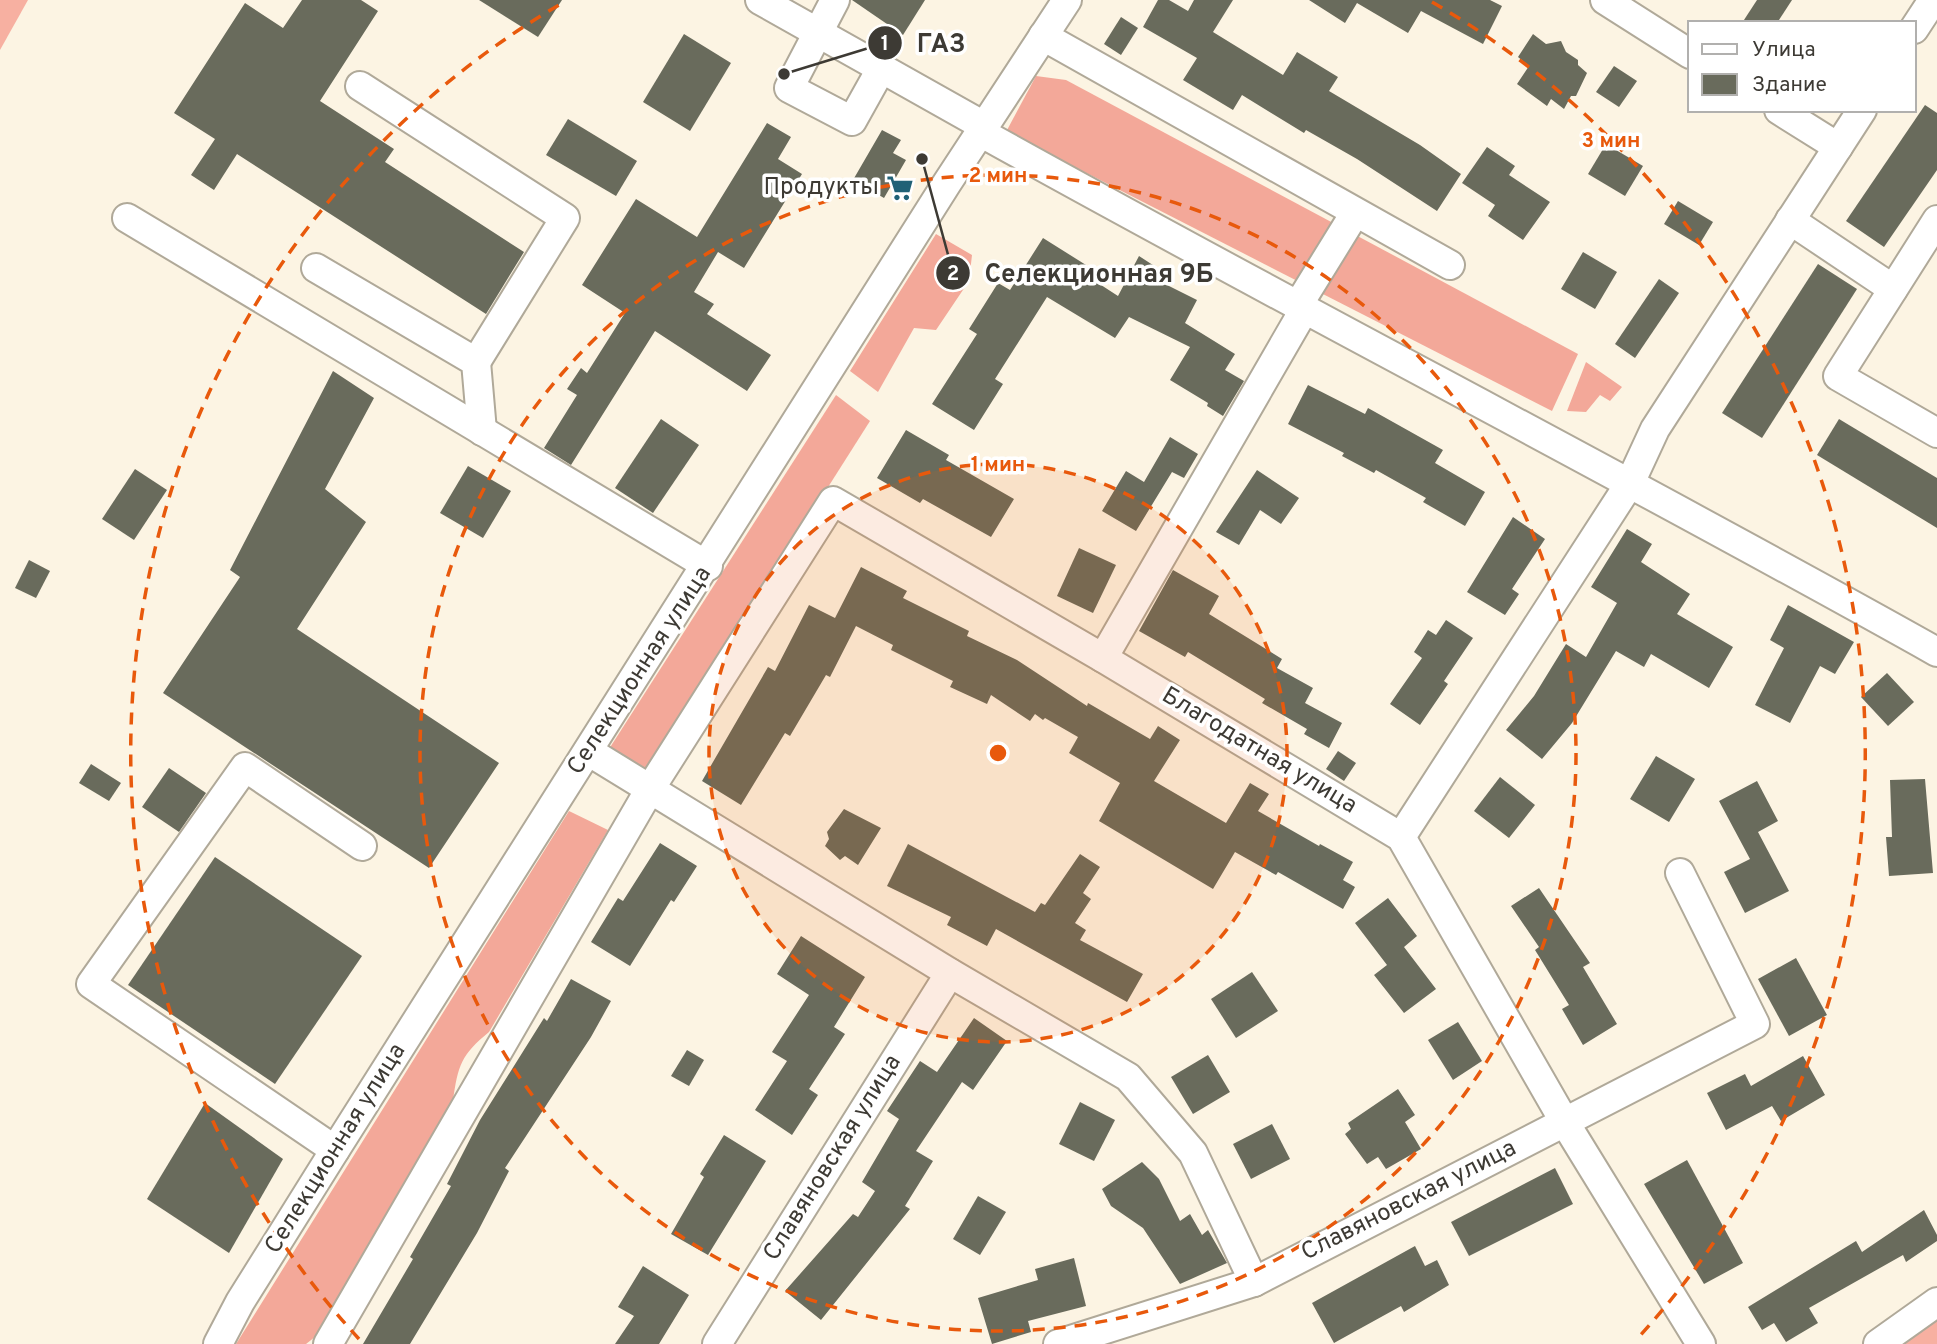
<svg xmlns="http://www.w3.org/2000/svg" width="1937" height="1344" viewBox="0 0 1937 1344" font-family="Overpass,sans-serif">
<rect width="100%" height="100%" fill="#fcf4e3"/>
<g fill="#f7b0a1">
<path d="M0 0H28L0 50Z"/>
<path d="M1937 1315V1344H1892Z"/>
</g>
<g fill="#f3a899">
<path d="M1036 76 1066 80 1578 354 1552 411 1006 132Z"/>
<path d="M936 234 972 255 969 281 936 330 914 328 878 392 850 371Z"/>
<path d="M1586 362 1622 387 1610 401 1600 395 1586 412 1567 411Z"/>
<path d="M836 395 870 421 646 774 609 749Z"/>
<path d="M569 811 608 830 489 1032C461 1055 458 1065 453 1101L320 1333 306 1344H236Z"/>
</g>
<g fill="#696b5c">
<path d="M302 0H361L378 11 320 101 394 149 385 162 524 252 486 314 237 154 214 190 191 175 215 139 174 113 245 3 283 28Z"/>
<path d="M479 0H562L538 37Z"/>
<path d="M852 0H925L903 35Z"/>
<path d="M1158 0H1169L1188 11 1194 0H1233L1213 32 1283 75 1297 52 1338 77 1329 91 1420 145 1461 174 1437 211 1357 159 1306 130 1304 133 1242 95 1233 110 1183 80 1197 58 1143 27Z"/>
<path d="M1309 0H1490L1502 6 1483 44 1421 11 1408 33 1357 3 1345 23Z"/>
<path d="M1757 0H1792L1777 23H1742Z"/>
<path d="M1121 17 1138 28 1121 55 1104 44Z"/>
<path d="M684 34 731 63 690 131 643 102Z"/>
<path d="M1533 34 1546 44 1561 41 1566 52 1578 60V65L1587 73 1576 96H1571L1564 109 1551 99 1547 106 1517 84 1529 66 1518 57Z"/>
<path d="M1614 66 1637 81 1619 107 1596 92Z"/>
<path d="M1925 105 1937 113V170L1884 247 1846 221Z"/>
<path d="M568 119 637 161 616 196 546 155Z"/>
<path d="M767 123 791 137 778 159 802 174 744 268 718 252 694 292 714 304 707 314 771 355 747 391 655 331 571 465 544 448 577 395 567 389 581 368 587 373 625 313 582 285 636 199 697 237Z"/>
<path d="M882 130 901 140 893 153 906 160 884 198 853 180Z"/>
<path d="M1606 144 1643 166 1625 196 1588 174Z"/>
<path d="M1487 147 1515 166 1509 175 1550 202 1523 240 1488 216 1495 205 1462 183Z"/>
<path d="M1678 201 1713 222 1699 245 1664 224Z"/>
<path d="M1043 238 1086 265 1081 272 1118 296 1139 256 1159 269 1153 278 1197 300 1185 323 1235 354 1225 370 1244 381 1223 416 1207 406 1208 403 1170 380 1190 347 1129 317 1115 338 1047 297 995 379 1003 384 974 430 932 404 977 334 969 329 998 283 1010 290Z"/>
<path d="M1583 252 1617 272 1595 309 1561 289Z"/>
<path d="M1818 264 1857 289 1762 438 1722 413Z"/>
<path d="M1659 279 1679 293 1635 358 1615 344Z"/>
<path d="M333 371 374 398 325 489 366 522 297 629 499 763 429 868 163 693 240 577 230 570Z"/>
<path d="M1308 385 1365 414 1368 408 1443 450 1435 463 1485 492 1465 526 1423 502 1426 498 1376 470 1374 473 1342 456 1344 453 1288 424Z"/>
<path d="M661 419 699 445 653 513 615 488Z"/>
<path d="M1839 419 1937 478V528L1817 455Z"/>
<path d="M906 430 949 455 946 460 1014 499 991 537 923 499 920 503 877 478Z"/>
<path d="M1170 437 1198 454 1184 478 1172 472 1136 531 1102 511 1126 471 1144 482Z"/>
<path d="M468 466 511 491 483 538 440 513Z"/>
<path d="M135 469 167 490 134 540 102 519Z"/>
<path d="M1257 470 1299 498 1281 524 1260 510 1239 545 1216 532Z"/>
<path d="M1513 517 1545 539 1512 589 1519 594 1505 615 1467 592Z"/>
<path d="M1627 529 1652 544 1641 562 1690 594 1677 614 1733 647 1709 688 1651 654 1644 667 1616 651 1572 723 1542 759 1506 730 1534 696 1566 644 1586 657 1617 603 1591 587Z"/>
<path d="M1079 548 1116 565 1093 613 1057 596Z"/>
<path d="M29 560 50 571 36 598 15 588Z"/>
<path d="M861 567 907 591 903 598 969 631 967 636 1017 660 1087 706 1088 703 1150 739 1158 726 1180 740 1154 781 1226 823 1250 783 1269 794 1258 811 1319 846 1320 844 1353 862 1343 880 1355 887 1343 909 1278 872 1276 875 1235 852 1213 889 1099 821 1120 783 1069 753 1078 737 1045 718 1043 720 1035 714 1030 721 991 695 987 704 950 687 953 681 891 650 893 645 856 626 830 677 826 675 790 736 785 733 741 805 702 781 768 667 775 671 809 605 835 618Z"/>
<path d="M1173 570 1219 596 1209 614 1282 659 1277 668 1313 688 1305 703 1342 723 1329 748 1304 734 1307 729 1262 703 1265 699 1188 652 1185 657 1139 631Z"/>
<path d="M1788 605 1854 642 1835 674 1820 666 1790 723 1755 705 1784 648 1770 640Z"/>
<path d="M1446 620 1473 638 1444 681 1448 684 1420 725 1390 704 1422 658 1414 652 1428 630 1436 635Z"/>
<path d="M1887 673 1914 702 1888 726 1861 697Z"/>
<path d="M1338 751 1356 763 1344 781 1326 769Z"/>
<path d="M1656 756 1695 779 1669 822 1630 799Z"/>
<path d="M91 764 121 783 109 801 79 783Z"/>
<path d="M169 768 206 793 179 832 142 807Z"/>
<path d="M1500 777 1535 805 1509 838 1474 811Z"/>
<path d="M1925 779 1933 873 1889 876 1886 837H1892L1890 780Z"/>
<path d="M1757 781 1778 821 1758 832 1789 891 1745 913 1724 872 1750 859 1719 801Z"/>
<path d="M844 809 881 828 858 865 845 856 840 860 825 846 829 839 827 832Z"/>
<path d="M660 843 697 866 674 902 671 900 630 966 591 942 618 898 623 901Z"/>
<path d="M908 844 1035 912 1041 903 1045 905 1080 854 1100 867 1083 893 1091 899 1075 923 1086 930 1080 940 1143 974 1127 1002 996 929 987 946 947 925 951 917 887 886Z"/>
<path d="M215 857 362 956 275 1084 128 985Z"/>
<path d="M1539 888 1590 963 1583 967 1617 1024 1583 1045 1562 1009 1569 1005 1535 950 1539 947 1511 906Z"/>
<path d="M1388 898 1417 936 1404 947 1436 989 1404 1013 1374 975 1387 965 1355 923Z"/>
<path d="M801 936 865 977 834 1027 845 1034 809 1089 818 1095 792 1135 755 1110 787 1061 772 1052 809 995 777 974Z"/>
<path d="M1796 958 1827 1015 1789 1036 1758 979Z"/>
<path d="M1252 972 1278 1011 1236 1038 1211 999Z"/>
<path d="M571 979 611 1001 591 1037 505 1168 509 1171 477 1233 410 1344H363L413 1259 410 1257 451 1186 447 1184 480 1120 544 1018 547 1021Z"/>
<path d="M974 1018 1007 1041 973 1090 962 1082 916 1151 933 1161 905 1206 910 1209 821 1320 785 1291 853 1214 858 1217 875 1191 862 1182 899 1119 887 1111 920 1061 937 1072Z"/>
<path d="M1458 1022 1482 1061 1453 1080 1428 1040Z"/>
<path d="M687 1050 704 1060 689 1086 671 1076Z"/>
<path d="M1208 1055 1230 1092 1193 1114 1171 1077Z"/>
<path d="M1803 1056 1825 1095 1781 1121 1772 1106 1726 1130 1707 1093 1745 1074 1751 1086Z"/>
<path d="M1398 1089 1415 1115 1405 1122 1421 1149 1386 1169 1378 1157 1367 1164 1345 1134 1351 1129 1348 1123Z"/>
<path d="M1080 1102 1115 1120 1094 1161 1059 1144Z"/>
<path d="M205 1103 283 1159 229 1253 147 1199Z"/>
<path d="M1272 1124 1290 1159 1251 1179 1233 1144Z"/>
<path d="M724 1135 766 1161 708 1255 671 1234 704 1177 700 1174Z"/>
<path d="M1687 1160 1743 1263 1704 1284 1644 1184Z"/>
<path d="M1142 1162 1159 1179 1180 1221 1190 1214 1202 1235 1208 1230 1227 1263 1180 1284 1143 1228 1111 1206 1102 1189Z"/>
<path d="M1555 1168 1573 1204 1469 1256 1451 1222Z"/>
<path d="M978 1196 1006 1212 980 1255 953 1239Z"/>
<path d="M1924 1210 1937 1235V1241L1906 1262 1903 1255 1809 1308 1818 1323 1786 1342 1774 1323 1762 1330 1748 1307 1856 1241 1862 1252Z"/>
<path d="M1415 1246 1425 1266 1437 1260 1449 1285 1404 1312 1401 1306 1334 1343 1312 1303Z"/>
<path d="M1074 1258 1086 1306 1028 1321 1031 1332 992 1344 978 1298 1038 1280 1035 1269Z"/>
<path d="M643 1266 689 1295 659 1344H615L634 1316 618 1307Z"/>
</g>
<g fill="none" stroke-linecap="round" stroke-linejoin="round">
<g stroke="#b0a999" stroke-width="32">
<g id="minor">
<path d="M760 0 984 126"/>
<path d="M835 0 789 88 852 121 881 69"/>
<path d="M1605 0 1690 54"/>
<path d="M1914 29 1933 0"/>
<path d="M1043 36 1450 265"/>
<path d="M360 86 565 218 476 362"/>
<path d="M1779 110 1838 147"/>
<path d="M980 132C1297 309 1620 474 1937 652"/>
<path d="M127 218 708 566"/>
<path d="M1790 220 1893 289"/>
<path d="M1937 220 1838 376 1937 433"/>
<path d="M316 268 476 362 482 431"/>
<path d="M1297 307 1355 213"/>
<path d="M1103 658 1304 310"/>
<path d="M588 751 950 973 1128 1077 1193 1153 1254 1282"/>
<path d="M1401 837 1630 483 1655 429 1862 110"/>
<path d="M335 1150 91 984 245 767 362 846"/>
<path d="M218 1344 240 1302 335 1150 947 183 1067 0"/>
<path d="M328 1344 650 789 833 501 1103 658 1401 837 1564 1121 1701 1344"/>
<path d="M717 1344 950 973"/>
<path d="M1058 1344 1254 1282 1755 1024 1680 873"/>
<path d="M1878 1344 1937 1302"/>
</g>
</g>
<use href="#minor" stroke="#fff" stroke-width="28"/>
</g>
<circle cx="998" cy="753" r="289" fill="#e8590c" fill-opacity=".12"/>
<g fill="none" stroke="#e8590c" stroke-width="3.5" stroke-dasharray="12 9">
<circle cx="998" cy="753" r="289"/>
<circle cx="998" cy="753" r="578"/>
<path d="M359 1339A867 867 0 0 1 564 2M1432 2A867 867 0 0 1 1637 1339"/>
</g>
<defs>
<g id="supermarket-bare" transform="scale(2.1)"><path d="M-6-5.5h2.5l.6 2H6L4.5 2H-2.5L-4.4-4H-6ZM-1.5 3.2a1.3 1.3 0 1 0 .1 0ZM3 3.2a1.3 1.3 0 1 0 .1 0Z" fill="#206176" stroke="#fff" stroke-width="2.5" paint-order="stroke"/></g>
</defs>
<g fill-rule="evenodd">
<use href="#supermarket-bare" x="900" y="188"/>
</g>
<g text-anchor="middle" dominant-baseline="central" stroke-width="7" stroke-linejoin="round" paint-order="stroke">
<g font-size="24" fill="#3d3a34" stroke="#fff" text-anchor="end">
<text x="879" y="188">Продукты</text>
</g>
<g font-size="24" fill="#3d3a34" stroke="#fff">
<text transform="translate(640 671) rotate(-57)">Селекционная улица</text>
<text transform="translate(1259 751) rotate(31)">Благодатная улица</text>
<text transform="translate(336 1149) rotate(-58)">Селекционная улица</text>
<text transform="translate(833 1158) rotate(-58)">Славяновская улица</text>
<text transform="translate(1409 1201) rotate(-27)">Славяновская улица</text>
</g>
</g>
<circle cx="998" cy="753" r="10" fill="#e8590c" stroke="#fff" stroke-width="3.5"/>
<g font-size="21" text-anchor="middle" font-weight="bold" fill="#e8590c" stroke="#fff" stroke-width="7" stroke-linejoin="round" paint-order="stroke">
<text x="1611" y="147">3 мин</text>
<text x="998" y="182">2 мин</text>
<text x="998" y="471">1 мин</text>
</g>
<path fill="none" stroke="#3d3a34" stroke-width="2.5" d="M784 74L885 43M922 159L953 273"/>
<g fill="#3d3a34" stroke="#fff" stroke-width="2.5">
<circle cx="784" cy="74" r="7"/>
<circle cx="922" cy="159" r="7"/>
<circle cx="885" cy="43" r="18"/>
<circle cx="953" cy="273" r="18"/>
</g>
<g font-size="21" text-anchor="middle" font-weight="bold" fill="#fff">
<text x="885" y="50">1</text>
<text x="953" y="280">2</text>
</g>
<g font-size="26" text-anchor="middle" font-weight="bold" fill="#3d3a34" stroke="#fff" stroke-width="7" stroke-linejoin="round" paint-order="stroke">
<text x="941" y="52">ГАЗ</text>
<text x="1099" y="282">Селекционная 9Б</text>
</g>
<rect x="1688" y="21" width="228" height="91" fill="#ffffff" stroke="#b1b0ae" stroke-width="2"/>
<rect x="1702" y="44" width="35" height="10" fill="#ffffff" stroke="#b1b0ae" stroke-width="2"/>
<text x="1752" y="56" font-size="21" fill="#3d3a34">Улица</text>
<rect x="1702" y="74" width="35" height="21" fill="#696b5c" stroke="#b1b0ae" stroke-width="2"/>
<text x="1752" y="91" font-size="21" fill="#3d3a34">Здание</text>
</svg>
